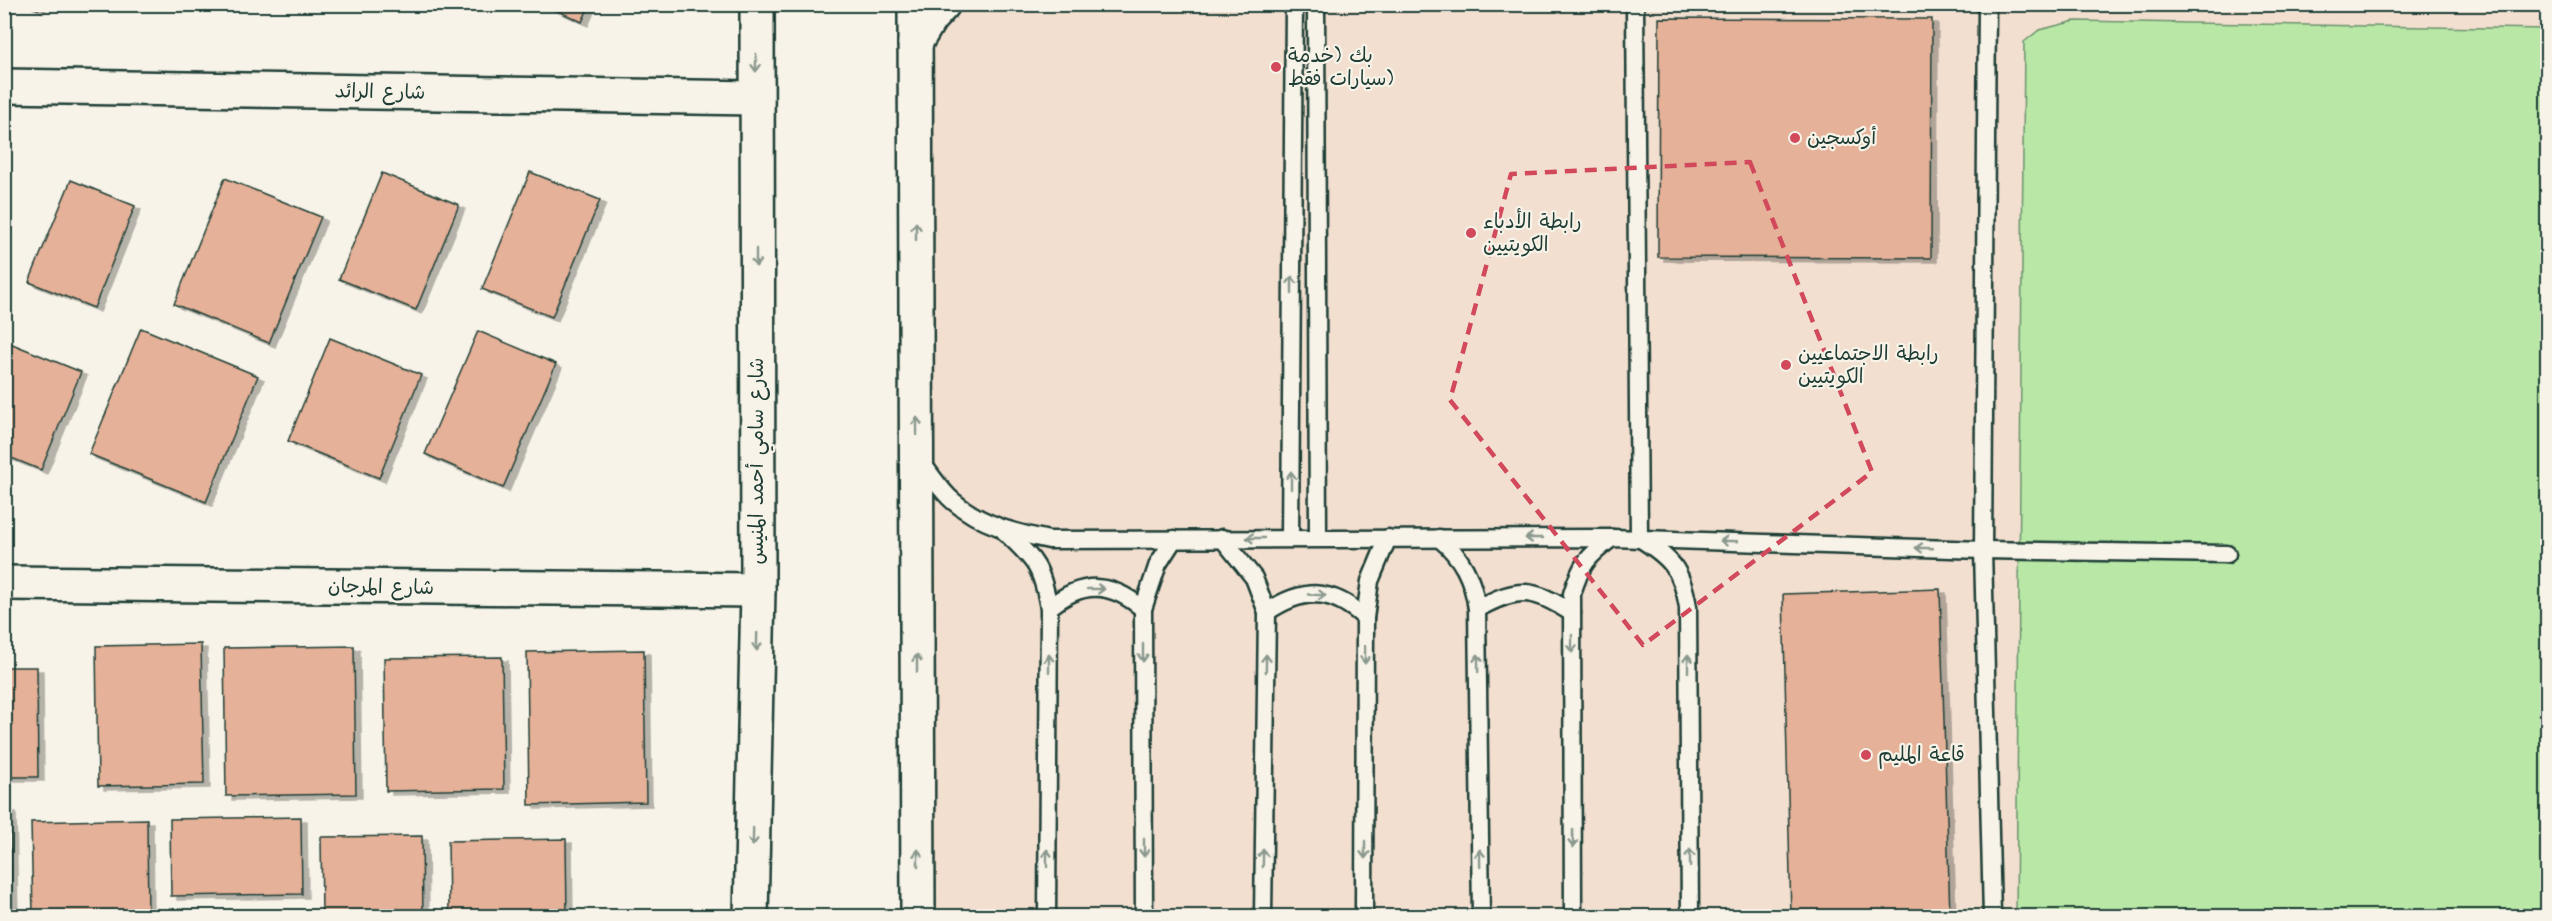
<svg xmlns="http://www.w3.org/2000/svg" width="2552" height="921" viewBox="0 0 2552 921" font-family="'Architects Daughter','Playpen Sans Arabic',sans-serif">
<defs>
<filter id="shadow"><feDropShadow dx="6" dy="4" stdDeviation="0" flood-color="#0004"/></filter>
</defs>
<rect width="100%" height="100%" fill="#f7f3e8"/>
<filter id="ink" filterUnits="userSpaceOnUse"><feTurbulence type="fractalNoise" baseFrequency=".0167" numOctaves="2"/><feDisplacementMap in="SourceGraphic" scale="12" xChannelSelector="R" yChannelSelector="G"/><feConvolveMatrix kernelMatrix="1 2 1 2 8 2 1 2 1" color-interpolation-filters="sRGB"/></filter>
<g filter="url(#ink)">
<path fill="#f2dfd0" d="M915 5H2547V916H917Z"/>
<path fill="#b8e7a6" stroke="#6c926d" stroke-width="1.5" d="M2075 21 2547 29V916H2016L2024 42 2039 30Z"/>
<g fill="#e5b198" stroke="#1f3d34" stroke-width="1.5" filter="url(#shadow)">
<path d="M26 4H40L38 9Z"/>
<path d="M543 4H590L582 22Z"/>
<path d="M1659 18 1932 19 1931 258 1658 257Z"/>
<path d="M530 172 600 200 552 317 482 289Z"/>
<path d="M382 173 459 205 416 310 339 279Z"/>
<path d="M225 178 321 217 269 343 174 304Z"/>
<path d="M71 180 135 206 94 308 29 282Z"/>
<path d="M141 328 258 376 206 502 89 454Z"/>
<path d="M478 331 556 364 503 488 425 454Z"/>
<path d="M330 338 421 375 379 478 288 441Z"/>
<path d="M5 341 81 372 41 470 4 455Z"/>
<path d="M1940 589 1950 916H1791L1783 594Z"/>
<path d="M201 644 204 784 98 786 96 646Z"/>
<path d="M354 646 356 794 226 796 224 648Z"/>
<path d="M644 650 646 802 529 805 527 652Z"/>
<path d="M502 657 504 789 386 791 384 658Z"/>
<path d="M4 667H37L38 777H4Z"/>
<path d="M4 809H10L12 916H4Z"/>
<path d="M301 817 302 894 171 896 170 819Z"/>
<path d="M147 819 148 916H33L31 822Z"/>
<path d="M422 836 423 916H322L321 837Z"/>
<path d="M566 839 567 916H449L448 841Z"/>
</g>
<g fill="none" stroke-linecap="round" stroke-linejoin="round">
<g stroke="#1f3d34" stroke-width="21">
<g id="service">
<path d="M1316 4 1318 538"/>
<path d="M1635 4 1639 538C1670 557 1682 569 1688 607L1690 916"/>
<path d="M1987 4 1983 550 1992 916"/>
<path d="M920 461C931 474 941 491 953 501 981 525 1015 533 1049 540L1612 538 1983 550 2227 554"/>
<path d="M1004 531C1035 561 1041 564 1049 608L1047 916"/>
<path d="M1222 538 1254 578 1267 612 1263 916"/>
<path d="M1290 538 1294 4"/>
<path d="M1439 538C1462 557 1473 579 1477 609L1481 916"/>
<path d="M1049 608C1081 581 1110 581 1143 609"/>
<path d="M1477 609C1519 586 1533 588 1572 613"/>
<path d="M1267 612C1304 587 1332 588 1365 618"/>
<path d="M1144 916 1143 609 1158 564 1174 539"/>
<path d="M1364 916 1365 618 1370 581 1388 538"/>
<path d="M1573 916 1572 594C1581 564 1587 557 1612 538"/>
</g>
</g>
<g stroke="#1f3d34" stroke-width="38">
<g id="minor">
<path d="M915 43 930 18 943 4"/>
<path d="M4 86 756 98"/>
<path d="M4 583 758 590"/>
</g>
</g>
<g stroke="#1f3d34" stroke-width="38">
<g id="secondary">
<path d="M915 4 918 916"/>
<path d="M751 916 758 590 757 4"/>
</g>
</g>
<use href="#service" stroke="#f7f3e8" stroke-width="16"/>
<use href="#minor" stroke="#f7f3e8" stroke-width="33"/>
<use href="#secondary" stroke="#f7f3e8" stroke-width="33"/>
</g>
<defs><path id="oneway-shaft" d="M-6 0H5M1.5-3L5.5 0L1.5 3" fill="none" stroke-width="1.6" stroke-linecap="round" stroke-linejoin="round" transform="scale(1.5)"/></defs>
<g stroke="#8b988e">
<use href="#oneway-shaft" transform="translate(756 63) rotate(91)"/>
<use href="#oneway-shaft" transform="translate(916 231) rotate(-90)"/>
<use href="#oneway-shaft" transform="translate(756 258) rotate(90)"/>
<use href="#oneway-shaft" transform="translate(1292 285) rotate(-90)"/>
<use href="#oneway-shaft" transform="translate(917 426) rotate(-90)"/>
<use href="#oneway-shaft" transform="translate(1291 480) rotate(-90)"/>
<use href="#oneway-shaft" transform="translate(1255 538) rotate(-180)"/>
<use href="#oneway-shaft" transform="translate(1534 538) rotate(180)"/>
<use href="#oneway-shaft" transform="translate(1729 541) rotate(-178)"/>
<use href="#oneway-shaft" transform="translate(1924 548) rotate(-178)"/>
<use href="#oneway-shaft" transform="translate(1096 589)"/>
<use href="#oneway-shaft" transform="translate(1317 595) rotate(3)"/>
<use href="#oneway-shaft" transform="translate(757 642) rotate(91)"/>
<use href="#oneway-shaft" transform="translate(1572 644) rotate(90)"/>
<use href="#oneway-shaft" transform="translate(1143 653) rotate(90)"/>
<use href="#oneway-shaft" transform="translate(1365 655) rotate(90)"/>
<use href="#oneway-shaft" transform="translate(917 663) rotate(-90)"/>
<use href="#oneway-shaft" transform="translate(1049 663) rotate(-90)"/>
<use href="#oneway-shaft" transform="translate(1266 663) rotate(-89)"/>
<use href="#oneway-shaft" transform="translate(1478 663) rotate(-91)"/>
<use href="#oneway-shaft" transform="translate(1688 663) rotate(-90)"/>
<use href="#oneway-shaft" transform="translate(753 837) rotate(91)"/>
<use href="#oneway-shaft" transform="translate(1573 839) rotate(90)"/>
<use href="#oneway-shaft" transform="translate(1144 848) rotate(90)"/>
<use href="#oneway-shaft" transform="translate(1365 850) rotate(90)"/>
<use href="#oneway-shaft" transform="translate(918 858) rotate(-90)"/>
<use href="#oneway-shaft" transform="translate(1047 858) rotate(-90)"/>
<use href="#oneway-shaft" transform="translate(1263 858) rotate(-89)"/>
<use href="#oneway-shaft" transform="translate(1480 858) rotate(-91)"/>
<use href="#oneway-shaft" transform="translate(1690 858) rotate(-90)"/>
</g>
</g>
<path fill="none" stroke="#d1495b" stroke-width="4.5" stroke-dasharray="12 8" stroke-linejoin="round" d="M1750 162 1872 472 1643 645 1450 400 1511 174Z"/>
<g fill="#d1495b" stroke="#f7f3e8" stroke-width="2">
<circle cx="1276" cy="67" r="6"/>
<circle cx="1795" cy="138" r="6"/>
<circle cx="1471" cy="233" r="6"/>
<circle cx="1786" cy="365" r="6"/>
<circle cx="1866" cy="755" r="6"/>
</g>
<g text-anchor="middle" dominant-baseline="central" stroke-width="4.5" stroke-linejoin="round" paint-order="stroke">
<g font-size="20" fill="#1f3d34" stroke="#f7f3e8" text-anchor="start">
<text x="1288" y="56">بك (خدمة<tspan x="1288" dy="23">سيارات فقط)</tspan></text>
<text x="1807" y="138">أوكسجين</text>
<text x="1483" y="222">رابطة الأدباء<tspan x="1483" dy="23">الكويتيين</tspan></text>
<text x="1798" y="354">رابطة الاجتماعيين<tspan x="1798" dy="23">الكويتيين</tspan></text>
<text x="1878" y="755">قاعة المليم</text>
</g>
<g font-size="20" fill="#1f3d34" stroke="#f7f3e8">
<text transform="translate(380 92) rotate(1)">شارع الرائد</text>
<text transform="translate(757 461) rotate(-90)">شارع سامي أحمد المنيس</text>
<text transform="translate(381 587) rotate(1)">شارع المرجان</text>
</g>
</g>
<rect width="2552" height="921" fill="none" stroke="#f7f3e8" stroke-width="24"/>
<rect x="12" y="12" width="2528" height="897" fill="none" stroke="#1f3d34" stroke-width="2" filter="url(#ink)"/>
</svg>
